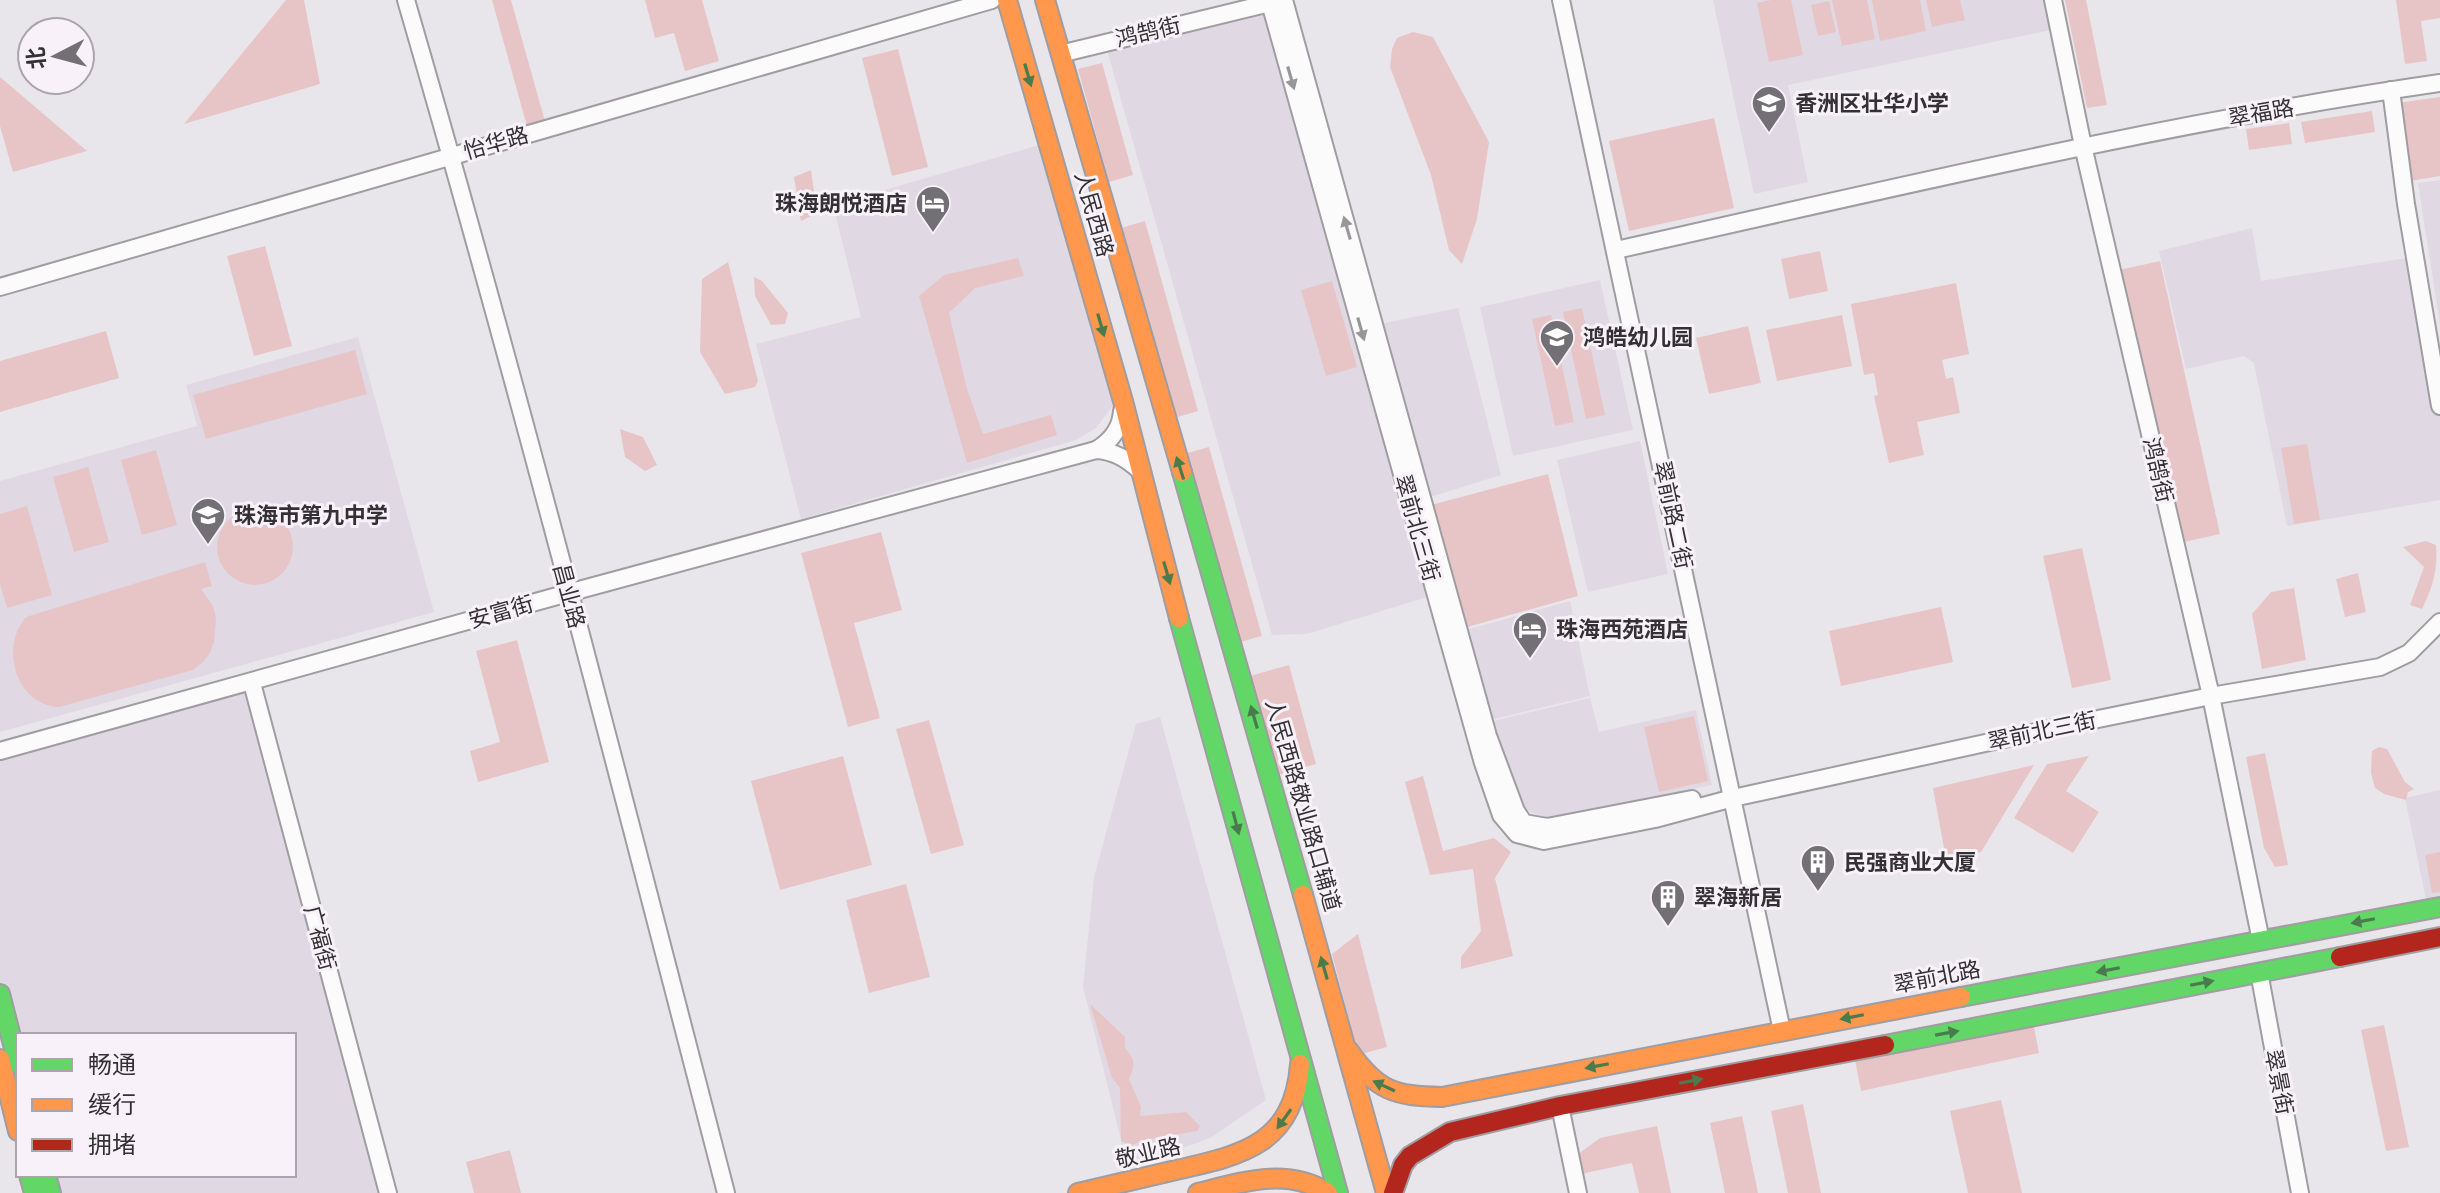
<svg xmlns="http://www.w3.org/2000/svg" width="2440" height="1193" viewBox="0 0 2440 1193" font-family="'Fira Sans','Noto Sans SC',sans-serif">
<rect width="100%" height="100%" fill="#e9e6eb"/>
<g fill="#e0d8e3">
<path d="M1713 0H2045L2051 30 1788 85 1808 182 1754 194Z"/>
<path d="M1264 11 1427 597 1307 634 1272 635 1107 50Z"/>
<path d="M1043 144 1114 404 1096 428 1076 440 801 519 756 344 861 317 833 205Z"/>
<path d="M2440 180V325L2418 183Z"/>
<path d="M2252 228 2261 281 2419 256 2440 377V500L2287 526 2254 363 2244 356 2186 369 2159 251Z"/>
<path d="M1600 280 1633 430 1513 456 1480 307Z"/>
<path d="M1458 308 1501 475 1427 498 1380 324Z"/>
<path d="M358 337 434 612 0 732V481L197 426 186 385Z"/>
<path d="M1640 441 1668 574 1588 592 1557 460Z"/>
<path d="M1570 601 1590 696 1490 720 1466 630Z"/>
<path d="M251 683 387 1193H54L49 1175H294V1035H18L0 991V752Z"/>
<path d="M1590 698 1599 732 1696 710 1712 785 1551 820 1530 812 1516 798 1494 721Z"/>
<path d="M1160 717 1266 1100 1210 1138 1128 1168 1083 987 1094 877 1136 724Z"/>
<path d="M2440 790V896L2426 899 2405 798Z"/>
</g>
<g fill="#e7c5c7">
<path d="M286 0H304L320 84 184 124Z"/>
<path d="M492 0H511L546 125 528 130Z"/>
<path d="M645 0H702L719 61 685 71 674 33 655 38Z"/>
<path d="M1771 0H1791L1803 55 1769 62 1757 3Z"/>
<path d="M1832 0H1867L1875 39 1842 46Z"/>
<path d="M1872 0H1920L1926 31 1880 41Z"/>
<path d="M1926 0H1960L1965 20 1932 27Z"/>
<path d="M2065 0H2086L2107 105 2087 108Z"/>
<path d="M2396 0H2440V18L2421 21 2427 61 2405 64Z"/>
<path d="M1829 1 1836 32 1818 36 1811 5Z"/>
<path d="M1413 32 1433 37 1489 142 1477 219 1462 264 1449 250 1431 175 1390 67 1392 49 1397 38Z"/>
<path d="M898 49 928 167 892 176 862 58Z"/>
<path d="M1102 63 1133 175 1109 182 1078 69Z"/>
<path d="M0 77 87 151 13 172 0 126Z"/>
<path d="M2440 97V176L2410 181 2397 103Z"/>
<path d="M2372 111 2375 132 2305 143 2301 122Z"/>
<path d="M1714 118 1734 208 1629 231 1609 141Z"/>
<path d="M2289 123 2292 144 2249 150 2246 129Z"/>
<path d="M811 170 817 213 801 221 794 177Z"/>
<path d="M1145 221 1198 411 1174 418 1121 228Z"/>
<path d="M265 246 292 346 254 356 227 256Z"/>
<path d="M1820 251 1828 291 1789 299 1781 259Z"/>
<path d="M1018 258 1024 276 975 288 949 313 967 389 983 434 1051 415 1057 435 967 463 919 296 944 275Z"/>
<path d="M2160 261 2220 534 2180 543 2119 270Z"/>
<path d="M728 262 758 381 755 387 725 394 700 352 702 279Z"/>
<path d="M754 277 762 281 788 313 785 324 771 325 755 296Z"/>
<path d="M1332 281 1357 367 1326 376 1301 290Z"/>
<path d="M1956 283 1969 354 1942 360 1946 379 1953 377 1960 413 1917 422 1924 455 1889 463 1874 396 1878 395 1874 373 1864 375 1851 304Z"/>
<path d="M1582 308 1605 415 1586 419 1563 312Z"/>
<path d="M1551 315 1574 422 1555 426 1532 319Z"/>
<path d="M1842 315 1852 366 1777 381 1766 330Z"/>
<path d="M1748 326 1761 383 1709 394 1696 338Z"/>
<path d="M106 331 119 378 0 412V361Z"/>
<path d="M355 350 367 394 206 439 193 395Z"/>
<path d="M620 429 643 437 657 465 645 471 625 457Z"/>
<path d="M2307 444 2320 520 2294 524 2281 448Z"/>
<path d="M1209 447 1262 636 1237 643 1184 454Z"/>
<path d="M156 450 177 525 142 535 121 460Z"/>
<path d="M88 467 109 542 74 552 53 477Z"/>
<path d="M1548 474 1578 596 1464 628 1431 505Z"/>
<path d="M27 506 52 595 7 608 0 584V514Z"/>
<circle cx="255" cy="547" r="38"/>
<path d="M881 532 902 610 854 623 880 718 848 727 801 553Z"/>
<path d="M2426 541 2436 545C2438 569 2433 587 2422 609L2410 605 2424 567 2403 547Z"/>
<path d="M2082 548 2111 680 2072 688 2043 556Z"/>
<path d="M205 562 212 586 201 589 213 606 216 618 214 642 210 653 203 662 193 670 59 707C15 705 0 646 26 617Z"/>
<path d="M2358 573 2366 612 2345 617 2336 579Z"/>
<path d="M2294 588 2306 660 2262 669 2252 614 2271 592Z"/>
<path d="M1941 607 1953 662 1841 686 1829 631Z"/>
<path d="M517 640 549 762 478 782 470 751 500 742 476 651Z"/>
<path d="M1289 665 1316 764 1278 775 1250 676Z"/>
<path d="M1694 716 1708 781 1659 792 1644 727Z"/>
<path d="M929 720 964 845 931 854 896 729Z"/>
<path d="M2379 747 2387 749 2405 782 2414 789 2408 792 2406 800 2384 794 2375 788 2371 773 2372 751Z"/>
<path d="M2265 753 2288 865 2275 867 2264 848 2246 757Z"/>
<path d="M843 756 872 865 780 890 751 781Z"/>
<path d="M2089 756 2066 791 2099 812 2073 853 2014 818 2047 764Z"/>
<path d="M2034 765 1981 852 1946 859 1933 788Z"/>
<path d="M1423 776 1443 851 1494 838 1511 852 1495 878 1513 956 1461 969V957L1481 931 1473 869 1430 875 1405 782Z"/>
<path d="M2440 852V892L2432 893 2425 855Z"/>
<path d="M906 884 930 977 869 993 846 900Z"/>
<path d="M1358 934 1387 1047 1358 1055 1332 954Z"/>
<path d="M1090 1004 1125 1037V1048C1136 1060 1135 1065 1129 1079L1141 1107 1140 1116 1186 1112 1200 1126 1197 1131 1149 1139 1132 1145 1121 1141 1120 1088 1112 1078Z"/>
<path d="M2384 1025 2409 1147 2386 1151 2361 1030Z"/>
<path d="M2034 1027 2039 1053 1861 1091 1855 1060Z"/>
<path d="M2001 1100 2022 1193H1968L1950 1111Z"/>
<path d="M1803 1104 1821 1193H1788L1771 1111Z"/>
<path d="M1742 1116 1758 1193H1725L1710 1123Z"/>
<path d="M1657 1126 1671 1193H1639L1632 1163 1581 1174 1577 1155 1600 1138Z"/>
<path d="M510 1150 521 1193H474L466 1162Z"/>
</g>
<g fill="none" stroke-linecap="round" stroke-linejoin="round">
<g stroke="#9f9da1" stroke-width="20">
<g id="street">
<path d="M406 0C521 395 623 794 726 1193"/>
<path d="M1284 0 1488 736 1516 811 1524 823 1547 827 1692 799"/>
<path d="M1561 0 1782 1031"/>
<path d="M2053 0 2083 146 2211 696 2261 941"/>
<path d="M1270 3 1483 763 1501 815 1517 834 1544 841 1655 819 1733 798 2054 728 2211 696 2380 667 2409 653 2440 622"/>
<path d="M1060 54 1278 1"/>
<path d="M2391 90 2406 204 2440 406"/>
<path d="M1616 250C1890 189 2163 123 2440 83"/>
<path d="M0 287 992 0"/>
<path d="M1122 411C1121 429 1111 441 1096 450 1114 451 1127 459 1140 471"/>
<path d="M252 683 388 1193"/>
<path d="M0 751 568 593 1096 450"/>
<path d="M2259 972 2300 1193"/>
<path d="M1560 1106 1578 1193"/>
</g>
</g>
<g stroke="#9f9da1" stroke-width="22">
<g id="fast">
<path d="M1182 472 1303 895"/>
<path d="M1179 618 1338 1193"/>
<path d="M0 994 18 1064"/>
<path d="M1961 997 2440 907"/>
<path d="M1885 1045 2340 957"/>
<path d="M29 1175 34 1193"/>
<path d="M46 1175 51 1193"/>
</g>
</g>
<g stroke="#9f9da1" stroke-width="22">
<g id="slow">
<path d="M1007 0 1123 401 1179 618"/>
<path d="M1045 0 1182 472"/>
<path d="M1303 895 1386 1193"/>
<path d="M1349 1051C1377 1091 1394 1096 1442 1097L1961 997"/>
<path d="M0 1059 18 1131"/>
<path d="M1078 1193C1111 1185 1143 1178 1176 1170 1243 1155 1294 1144 1300 1064"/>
<path d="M1198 1193C1242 1182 1287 1167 1328 1193"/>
</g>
</g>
<g stroke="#9f9da1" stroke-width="22">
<g id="jam">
<path d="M2340 957 2440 937"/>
<path d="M1393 1193 1403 1165 1410 1156 1450 1132 1560 1106 1885 1045"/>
</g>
</g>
<use href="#street" stroke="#fcfbfc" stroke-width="16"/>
<use href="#fast" stroke="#63d668" stroke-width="18"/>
<use href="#slow" stroke="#ff974d" stroke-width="18"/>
<use href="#jam" stroke="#b3261e" stroke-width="18"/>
</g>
<defs><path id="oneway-solid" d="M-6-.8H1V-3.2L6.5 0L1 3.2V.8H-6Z" transform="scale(2)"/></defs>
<g fill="#497b4c">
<use href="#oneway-solid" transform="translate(1028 75) rotate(74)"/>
<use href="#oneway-solid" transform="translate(1101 325) rotate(74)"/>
<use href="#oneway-solid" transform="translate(1180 468) rotate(-108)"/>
<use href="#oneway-solid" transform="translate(1167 573) rotate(74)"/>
<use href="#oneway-solid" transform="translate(1254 717) rotate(-106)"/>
<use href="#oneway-solid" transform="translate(1236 823) rotate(75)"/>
<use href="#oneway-solid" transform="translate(2363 921) rotate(169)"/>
<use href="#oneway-solid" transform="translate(1324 968) rotate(-106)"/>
<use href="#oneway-solid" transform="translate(2108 970) rotate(169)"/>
<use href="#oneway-solid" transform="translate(2202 983) rotate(-11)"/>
<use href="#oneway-solid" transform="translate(1852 1017) rotate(169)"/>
<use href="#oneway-solid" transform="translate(1947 1033) rotate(-10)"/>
<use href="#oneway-solid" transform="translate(1597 1066) rotate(169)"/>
<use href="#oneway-solid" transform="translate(1691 1081) rotate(-11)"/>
<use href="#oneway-solid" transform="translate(1384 1086) rotate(-155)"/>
<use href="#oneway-solid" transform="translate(1284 1119) rotate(126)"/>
</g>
<g fill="#989698">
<use href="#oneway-solid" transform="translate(1291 78) rotate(74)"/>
<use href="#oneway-solid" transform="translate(1347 228) rotate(-106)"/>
<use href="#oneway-solid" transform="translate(1361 329) rotate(74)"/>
</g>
<defs>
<g id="school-pin" transform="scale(1.8)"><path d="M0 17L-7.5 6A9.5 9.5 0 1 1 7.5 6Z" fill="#737075" stroke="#f8f1fa"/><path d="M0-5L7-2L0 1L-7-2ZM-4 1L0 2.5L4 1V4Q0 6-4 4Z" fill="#fff"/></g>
<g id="hotel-pin" transform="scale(1.8)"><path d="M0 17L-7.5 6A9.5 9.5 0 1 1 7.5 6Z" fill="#737075" stroke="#f8f1fa"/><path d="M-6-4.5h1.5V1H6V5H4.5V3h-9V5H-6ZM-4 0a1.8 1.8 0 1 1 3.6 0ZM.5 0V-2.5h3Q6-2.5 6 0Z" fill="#fff"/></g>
<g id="building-pin" transform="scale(1.8)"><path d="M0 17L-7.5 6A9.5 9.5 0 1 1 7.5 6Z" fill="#737075" stroke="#f8f1fa"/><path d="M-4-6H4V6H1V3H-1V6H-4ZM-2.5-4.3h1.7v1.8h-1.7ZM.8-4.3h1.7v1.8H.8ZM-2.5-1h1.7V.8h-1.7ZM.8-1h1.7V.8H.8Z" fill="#fff"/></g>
</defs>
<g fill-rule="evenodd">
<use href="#school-pin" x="1769" y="103"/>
<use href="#hotel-pin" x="933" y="203"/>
<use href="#school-pin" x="1557" y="337"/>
<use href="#school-pin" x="208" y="515"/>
<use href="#hotel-pin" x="1530" y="629"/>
<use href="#building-pin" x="1818" y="862"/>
<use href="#building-pin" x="1668" y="897"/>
</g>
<g text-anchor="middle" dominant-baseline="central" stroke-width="6" stroke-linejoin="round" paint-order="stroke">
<g font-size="22" fill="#343135" stroke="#f8f1fa">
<text transform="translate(1148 32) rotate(-13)">鸿鹄街</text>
<text transform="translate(2261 113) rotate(-10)">翠福路</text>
<text transform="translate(496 143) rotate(-16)">怡华路</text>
<text transform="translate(1094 214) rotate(74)">人民西路</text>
<text transform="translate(2158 470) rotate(77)">鸿鹄街</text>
<text transform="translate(1673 515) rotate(78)">翠前路二街</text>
<text transform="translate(1417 528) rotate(74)">翠前北三街</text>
<text transform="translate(569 596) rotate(75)">昌业路</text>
<text transform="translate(501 612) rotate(-16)">安富街</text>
<text transform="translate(2042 731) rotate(-12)">翠前北三街</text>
<text transform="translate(1303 805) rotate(74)">人民西路敬业路口辅道</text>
<text transform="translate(320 938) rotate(75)">广福街</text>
<text transform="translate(1937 977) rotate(-11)">翠前北路</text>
<text transform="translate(2279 1082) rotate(79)">翠景街</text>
<text transform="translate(1148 1153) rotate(-13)">敬业路</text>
</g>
<g font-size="22" font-weight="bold" fill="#343135" stroke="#f8f1fa" text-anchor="start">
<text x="1795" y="103">香洲区壮华小学</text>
<text x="907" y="203" text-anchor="end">珠海朗悦酒店</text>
<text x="1583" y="337">鸿皓幼儿园</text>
<text x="234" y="515">珠海市第九中学</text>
<text x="1556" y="629">珠海西苑酒店</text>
<text x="1844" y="862">民强商业大厦</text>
<text x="1694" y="897">翠海新居</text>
</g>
</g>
<rect x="16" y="1033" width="280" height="144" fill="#f8f1fa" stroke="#aaa4ab" stroke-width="2"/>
<rect x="32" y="1059" width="40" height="12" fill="#63d668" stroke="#aaa4ab" stroke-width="2"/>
<text x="88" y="1073" font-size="24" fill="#343135">畅通</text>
<rect x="32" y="1099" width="40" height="12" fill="#ff974d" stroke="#aaa4ab" stroke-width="2"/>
<text x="88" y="1113" font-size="24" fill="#343135">缓行</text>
<rect x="32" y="1139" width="40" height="12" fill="#b3261e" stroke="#aaa4ab" stroke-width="2"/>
<text x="88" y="1153" font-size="24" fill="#343135">拥堵</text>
<g transform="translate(56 56) rotate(264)"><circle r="38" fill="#f8f1fa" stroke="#aaa4ab" stroke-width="2"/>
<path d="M0-6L14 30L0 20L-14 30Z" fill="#737075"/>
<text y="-12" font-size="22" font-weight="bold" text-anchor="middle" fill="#343135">北</text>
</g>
</svg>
